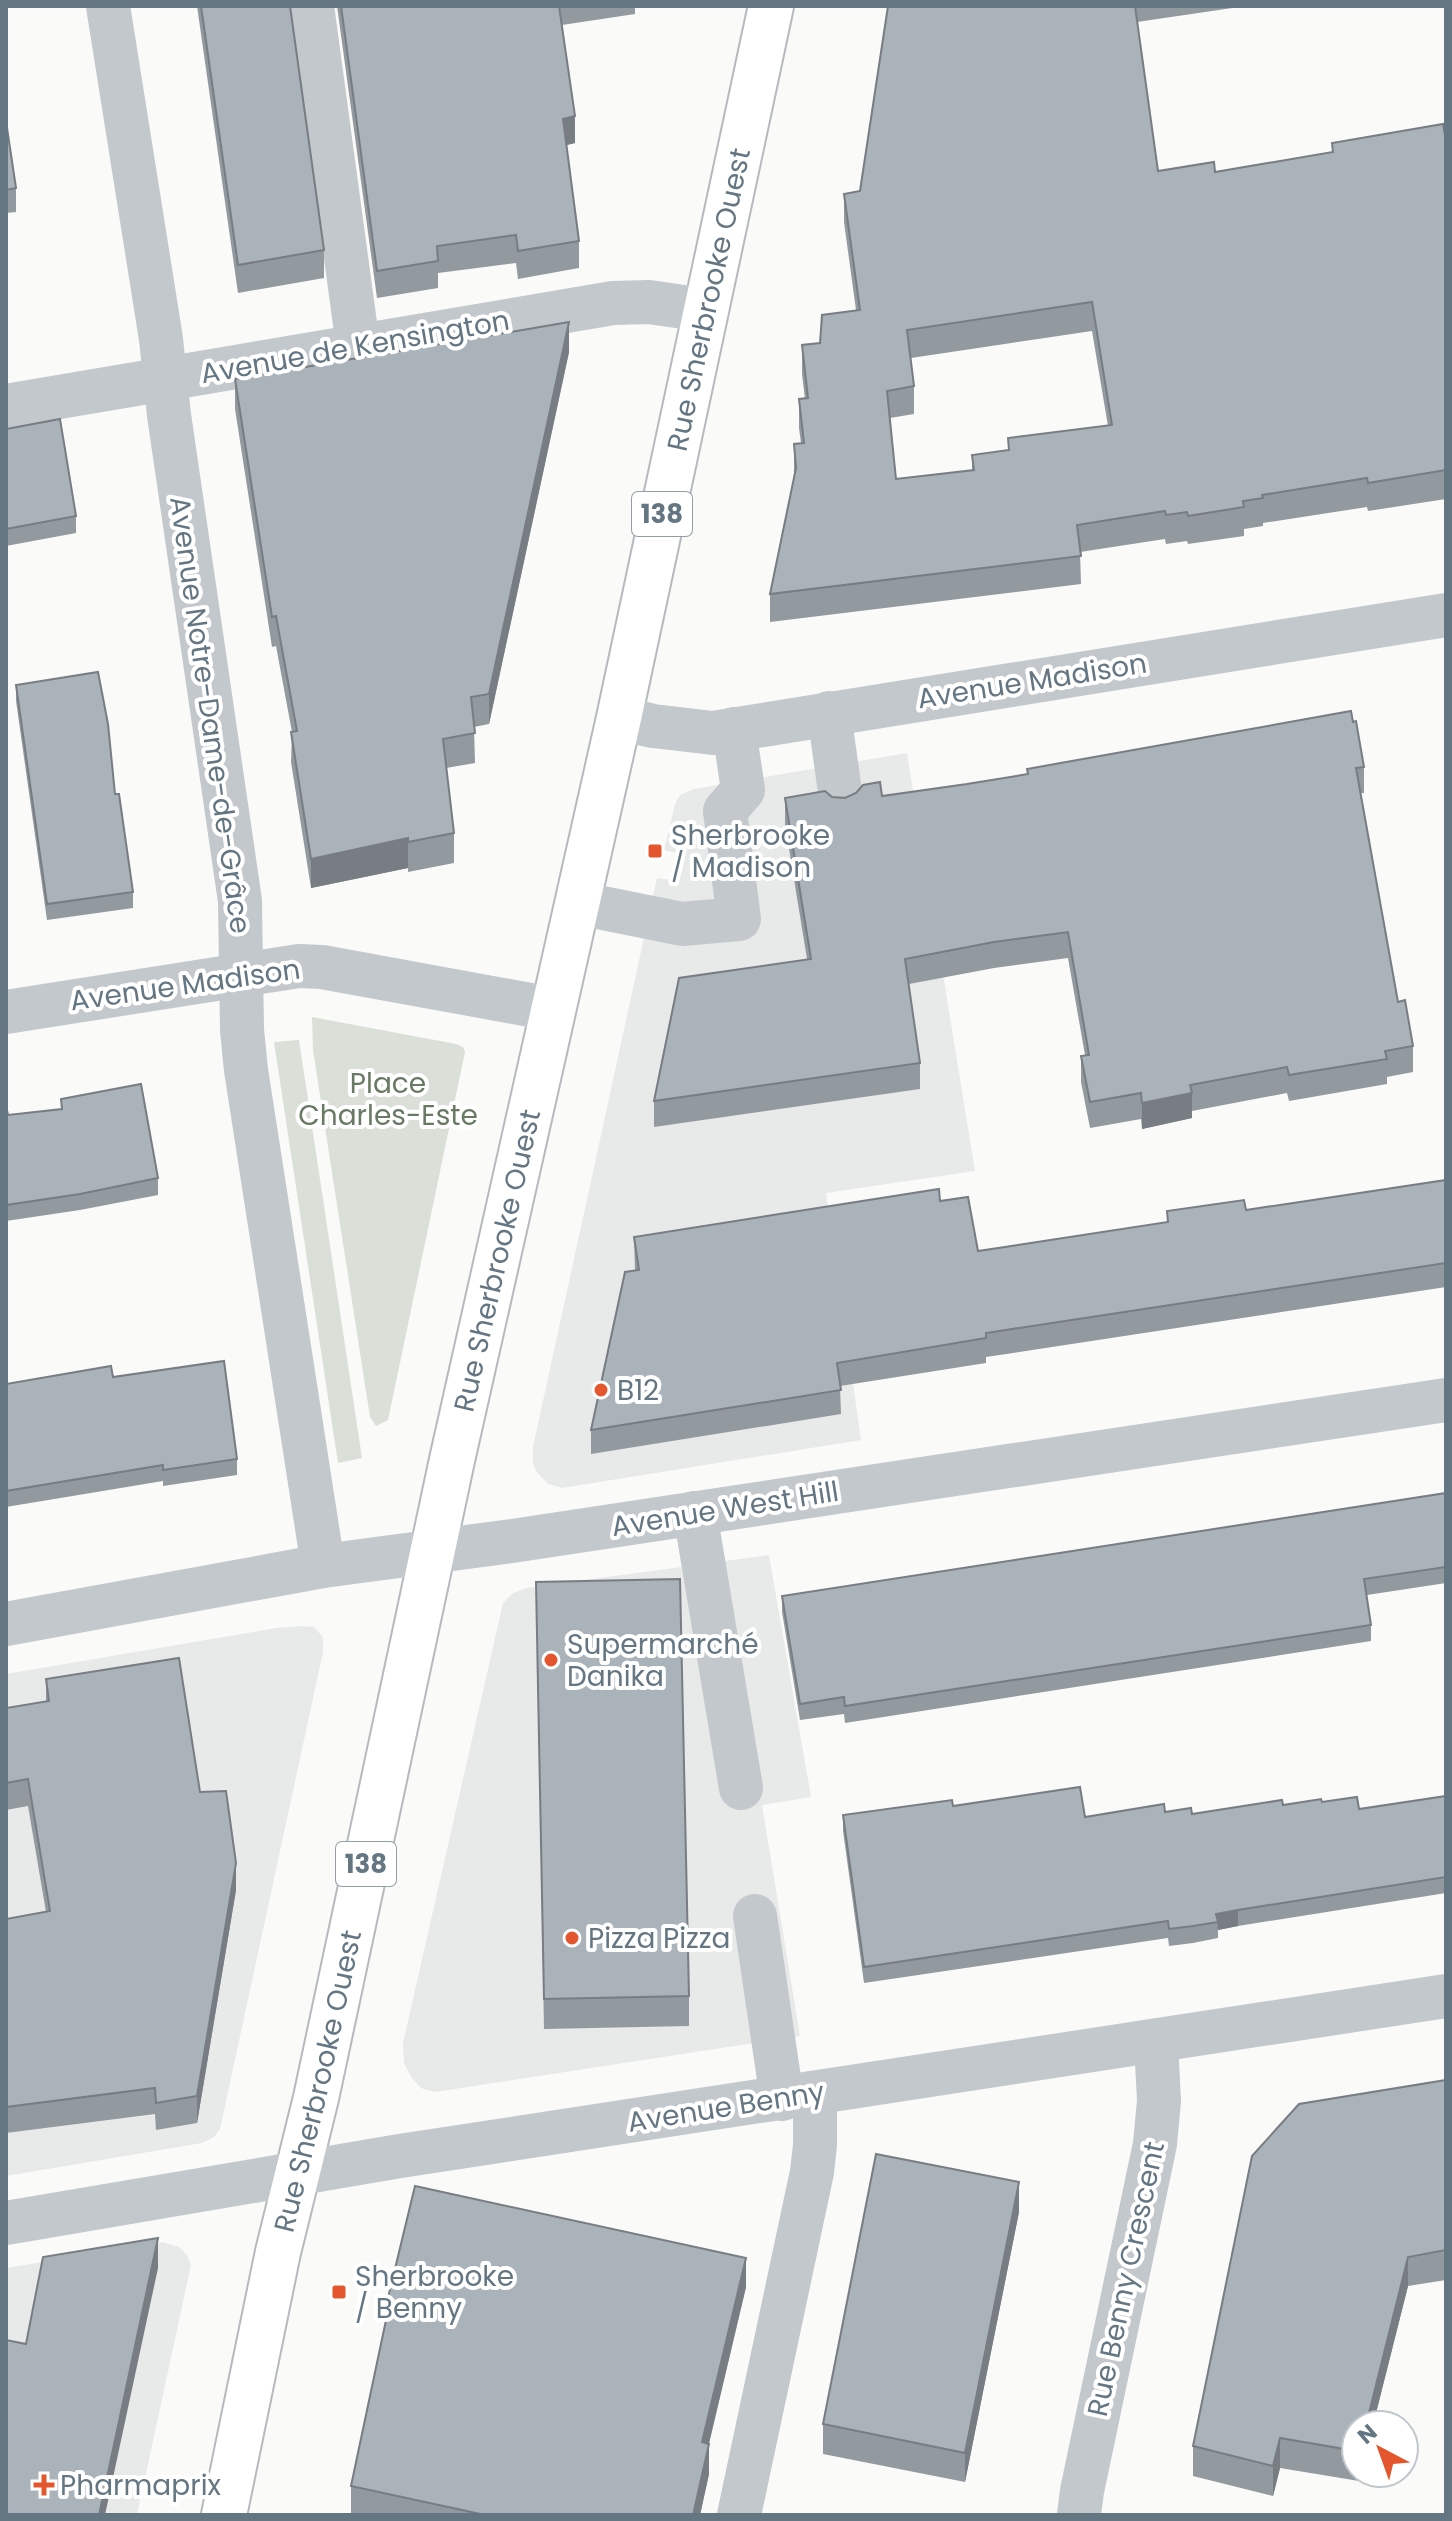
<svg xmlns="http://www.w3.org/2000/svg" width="1452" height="2521" viewBox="0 0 1452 2521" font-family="Poppins,sans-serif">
<rect width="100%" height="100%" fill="#fafaf8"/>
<g fill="#e8e9e9">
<path d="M907 753 975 1171 826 1193 861 1440 562 1488 548 1484 536 1471 533 1463V1447L657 878 677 881 682 854 664 850 675 804 680 795 694 789Z"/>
<path d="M769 1555 811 1797 762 1805 800 2036 435 2092 421 2088 411 2077 404 2063 403 2043 503 1603 513 1593 526 1588Z"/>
<path d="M303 1626 314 1627 323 1637V1652L220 2129 214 2137 202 2143 6 2176V1674L276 1628Z"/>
<path d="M163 2242 179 2247 187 2255 191 2265 137 2515H6V2268Z"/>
</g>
<g fill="#dadfd7">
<path d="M312 1017 456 1044 463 1047 465 1052 388 1420 376 1426 370 1417 313 1050Z"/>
<path d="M299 1040 362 1458 338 1463 274 1042Z"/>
</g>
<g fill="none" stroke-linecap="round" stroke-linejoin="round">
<g stroke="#b5babe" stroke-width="48">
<g id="major">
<path id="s1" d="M224 2515 278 2252 316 2098 452 1460 619 718 771 6"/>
</g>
</g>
<g stroke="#c3c8cc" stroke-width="44">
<path d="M108 6 161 339 169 415 240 901 242 1030 246 1070 323 1566"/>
<path d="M312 6 358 346"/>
<path d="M6 406 613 303 649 302 704 310"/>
<path d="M829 713 841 799"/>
<path d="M619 718 653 726 713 733 1446 615"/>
<path d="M578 903 682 924 739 919 725 811 743 790 734 729"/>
<path d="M6 1012 299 966 322 967 552 1009"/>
<path d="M695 1513 741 1788"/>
<path d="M6 1624 323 1566 512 1541 1446 1400"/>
<path d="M755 1916 782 2099"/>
<path d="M6 2223 400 2156 1446 1996"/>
<path d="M739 2515 812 2172 815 2145V2094"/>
<path d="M1079 2515 1082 2491 1155 2144 1159 2101 1156 2042"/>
</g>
<use href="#major" stroke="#fff" stroke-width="44"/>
</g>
<g fill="#929a9f" fill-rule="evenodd">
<path d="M197 6H290L324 250V278L238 293Z"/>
<path d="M337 6H635V14L562 25 575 143 566 145 579 241V268L518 279 516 263 438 273V288L377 298Z"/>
<path d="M888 6H1246L1137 22 1158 171 1215 172 1332 152V143L1446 135V499L1368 511 1367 507 1263 523V526L1244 529V536L1188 544 1187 541 1166 544 1165 539 1080 552 1081 584 770 622V594L794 477V444L801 443 799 428V399H805L802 374V345L820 343 856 310 844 222V194L860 191ZM1092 331 1108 426 1008 438V450L972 455V470L896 479 890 418 914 414V386L911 358Z"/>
<path d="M6 121 16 188V212L6 213Z"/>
<path d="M569 352 489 724 474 727 475 763 446 768 454 833V863L408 872V868L311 888 291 762 292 732 276 646 272 647 235 409V379Z"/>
<path d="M6 429 76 516V533L6 546Z"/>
<path d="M16 685 115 794 133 892V908L47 920 16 701Z"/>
<path d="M1364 767V793H1361L1398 1002 1413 1046V1072L1387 1077V1084L1289 1101 1287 1093 1192 1111V1118L1142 1129 1141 1119 1090 1128 1081 1082V1056L1085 1055 1068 958 994 968 909 984 920 1063V1089L654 1127V1101L807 959 785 824V798L882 796 967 784 1027 774V769Z"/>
<path d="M61 1099 158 1178V1195L80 1210 6 1221V1106L8 1115 61 1109Z"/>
<path d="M1446 1180V1287L986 1357V1363L840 1386 841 1414 591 1454V1430L635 1270 634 1237 940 1201 978 1251 1167 1222V1211L1246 1210Z"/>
<path d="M113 1377 237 1459V1475L163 1486V1481L6 1507V1384Z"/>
<path d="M1446 1493V1583L1367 1595 1371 1625V1641L845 1723 844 1714 800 1720 782 1612V1596Z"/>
<path d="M536 1582 689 1996V2026L544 2029Z"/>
<path d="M46 1679 200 1792 236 1890 197 2123 156 2130 155 2114 6 2133V1919L46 1912 28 1806 6 1810V1708L46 1701Z"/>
<path d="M1446 1796V1893L1238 1926 1218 1930V1938L1193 1943 1169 1946 1168 1938 864 1983 843 1831V1815L953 1806 1085 1817 1165 1812 1192 1814 1322 1802 1359 1809Z"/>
<path d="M1446 2080V2280L1408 2286 1373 2425H1356V2473H1361L1359 2481 1280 2468 1273 2496 1193 2476V2446Z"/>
<path d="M1019 2212 965 2482 823 2454V2424Z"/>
<path d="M746 2287 709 2444V2474L700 2515H351V2486L386 2320V2306Z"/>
</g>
<g fill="#777d82">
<path d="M575 116V143L563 146V119Z"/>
<path d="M569 322V352L489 724V694Z"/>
<path d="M408 838V868L311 888V859Z"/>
<path d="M1192 1093V1118L1142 1129V1103Z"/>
<path d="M236 1863V1890L197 2123V2096Z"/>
<path d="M1238 1910V1926L1218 1930 1216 1914Z"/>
<path d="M1019 2182V2212L965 2482V2453Z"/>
<path d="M158 2238V2268L105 2515H99Z"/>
<path d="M1408 2257V2286L1373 2425H1366Z"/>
<path d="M746 2258V2287L702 2472V2442Z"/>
<path d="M1280 2438V2468L1273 2496V2466Z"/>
<path d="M709 2444V2474L700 2515H693Z"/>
</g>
<g fill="#aab3b9" stroke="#777d82" stroke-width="2" fill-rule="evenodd">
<path d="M201 6H290L324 250 238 265Z"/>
<path d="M341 6H559L575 116 563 119 579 241 518 251 516 235 437 246 438 261 377 271Z"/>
<path d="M888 6H1135L1158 171 1214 162 1215 172 1333 152 1332 143 1443 124 1445 135H1446V470L1368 483 1367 478 1262 495 1263 498 1243 501 1244 507 1188 516 1187 512 1166 515 1165 511 1077 525 1081 556 770 594 796 468 794 444 804 443 799 399 808 398 802 345 820 343 822 315 860 310 844 194 860 191ZM1092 302 1112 425 1008 438 1009 450 972 455 974 470 896 479 887 391 914 386 907 330Z"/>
<path d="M6 121 16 188 6 190Z"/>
<path d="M569 322 489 694 471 697 475 733 443 739 454 833 408 842V838L311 859 291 732 297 731 276 616 272 617 235 379Z"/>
<path d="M60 419 76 516 6 529V429Z"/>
<path d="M98 672 108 724 115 794H119L133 892 47 904 16 685Z"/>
<path d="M1351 711 1353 722 1356 721 1364 767 1356 768 1398 1002 1405 1000 1413 1046 1385 1051 1387 1059 1289 1075 1287 1067 1190 1085 1192 1093 1142 1103 1141 1093 1090 1102 1081 1056 1089 1055 1068 932 994 942 905 959 920 1063 654 1101 679 978 811 959 785 798 825 791 832 797 845 798 856 793 863 785 880 782 882 796 967 784 1028 774 1027 769Z"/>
<path d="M141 1084 158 1178 80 1194 6 1205V1106L8 1115 62 1109 61 1099Z"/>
<path d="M1446 1180V1263L986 1333V1338L837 1363 841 1390 591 1430 625 1272 639 1270 634 1237 939 1189 940 1201 968 1197 978 1251 1168 1222 1167 1211 1244 1200 1246 1210Z"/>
<path d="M224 1361 237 1459 163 1470V1465L6 1491V1384L111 1366 113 1377Z"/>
<path d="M1446 1493V1567L1364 1579 1371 1625 845 1706 844 1697 800 1704 782 1596Z"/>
<path d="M680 1579 689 1996 544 1999 536 1582Z"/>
<path d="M179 1658 200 1792 226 1791 236 1863 197 2096 156 2103 155 2088 6 2107V1919L50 1911 28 1779 6 1783V1708L49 1701 46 1679Z"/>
<path d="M1080 1787 1085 1817 1164 1804 1165 1812 1191 1808 1192 1814 1282 1800 1283 1805 1321 1799 1322 1802 1357 1797 1359 1809 1446 1796V1877L1238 1910 1216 1914 1218 1922 1193 1926 1169 1929 1168 1921 864 1967 843 1815 952 1800 953 1806Z"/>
<path d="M1446 2080V2250L1408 2257 1366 2425H1356V2451L1280 2438 1273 2466 1193 2446 1252 2156 1299 2104Z"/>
<path d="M876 2154 1019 2182 965 2453 823 2424Z"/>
<path d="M415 2186 746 2258 702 2442 709 2444 693 2515H485L351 2486 389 2306H386Z"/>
<path d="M158 2238 99 2515H6V2340L26 2344 43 2257Z"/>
</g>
<g fill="#e4572e" stroke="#fff" stroke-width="3">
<rect x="647" y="843" width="16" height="16" rx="4"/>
<circle cx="601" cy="1390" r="8"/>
<circle cx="551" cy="1660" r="8"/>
<circle cx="572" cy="1938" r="8"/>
<rect x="331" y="2284" width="16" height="16" rx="4"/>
<path d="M40 2473h8v8h8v8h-8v8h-8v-8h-8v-8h8z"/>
</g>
<g text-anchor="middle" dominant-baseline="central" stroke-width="8" stroke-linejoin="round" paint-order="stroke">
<g fill="#fff" stroke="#939fa8" stroke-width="2">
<rect x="632" y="492" width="60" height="44" rx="6"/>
<rect x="336" y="1842" width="60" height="44" rx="6"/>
</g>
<g font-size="26" font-weight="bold" fill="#657683">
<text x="662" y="514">138</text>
<text x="366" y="1864">138</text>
</g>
<g font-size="28" fill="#657683" stroke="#fff">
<text stroke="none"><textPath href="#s1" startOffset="2268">Rue Sherbrooke Ouest</textPath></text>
<text transform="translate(355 347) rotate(-10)">Avenue de Kensington</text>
<text transform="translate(1032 681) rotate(-9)">Avenue Madison</text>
<text transform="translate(210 715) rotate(82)">Avenue Notre-Dame-de-Grâce</text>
<text transform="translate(185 985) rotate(-8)">Avenue Madison</text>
<text stroke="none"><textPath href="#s1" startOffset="1284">Rue Sherbrooke Ouest</textPath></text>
<text transform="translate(725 1509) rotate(-9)">Avenue West Hill</text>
<text stroke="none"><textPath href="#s1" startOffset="444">Rue Sherbrooke Ouest</textPath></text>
<text transform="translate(726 2107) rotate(-9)">Avenue Benny</text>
<text transform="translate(1126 2279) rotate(-78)">Rue Benny Crescent</text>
</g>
<g font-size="28" fill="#657683" stroke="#fff" text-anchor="start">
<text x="671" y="835">Sherbrooke<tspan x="671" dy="32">/ Madison</tspan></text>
<text x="617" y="1390">B12</text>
<text x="567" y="1644">Supermarché<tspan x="567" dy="32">Danika</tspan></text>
<text x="588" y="1938">Pizza Pizza</text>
<text x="355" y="2276">Sherbrooke<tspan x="355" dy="32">/ Benny</tspan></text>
<text x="60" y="2485">Pharmaprix</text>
</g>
<g font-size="28" fill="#687a64" stroke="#fff">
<text x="388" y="1083">Place<tspan x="388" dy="32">Charles-Este</tspan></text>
</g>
</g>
<rect width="1452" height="2521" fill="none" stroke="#657683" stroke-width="16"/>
<g transform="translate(1380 2449) rotate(319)"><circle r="38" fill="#ffffff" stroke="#c1c8cd" stroke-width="2"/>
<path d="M0-6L14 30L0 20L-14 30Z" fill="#e4572e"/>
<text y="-12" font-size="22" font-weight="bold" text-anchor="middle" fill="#657683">N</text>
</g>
</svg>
